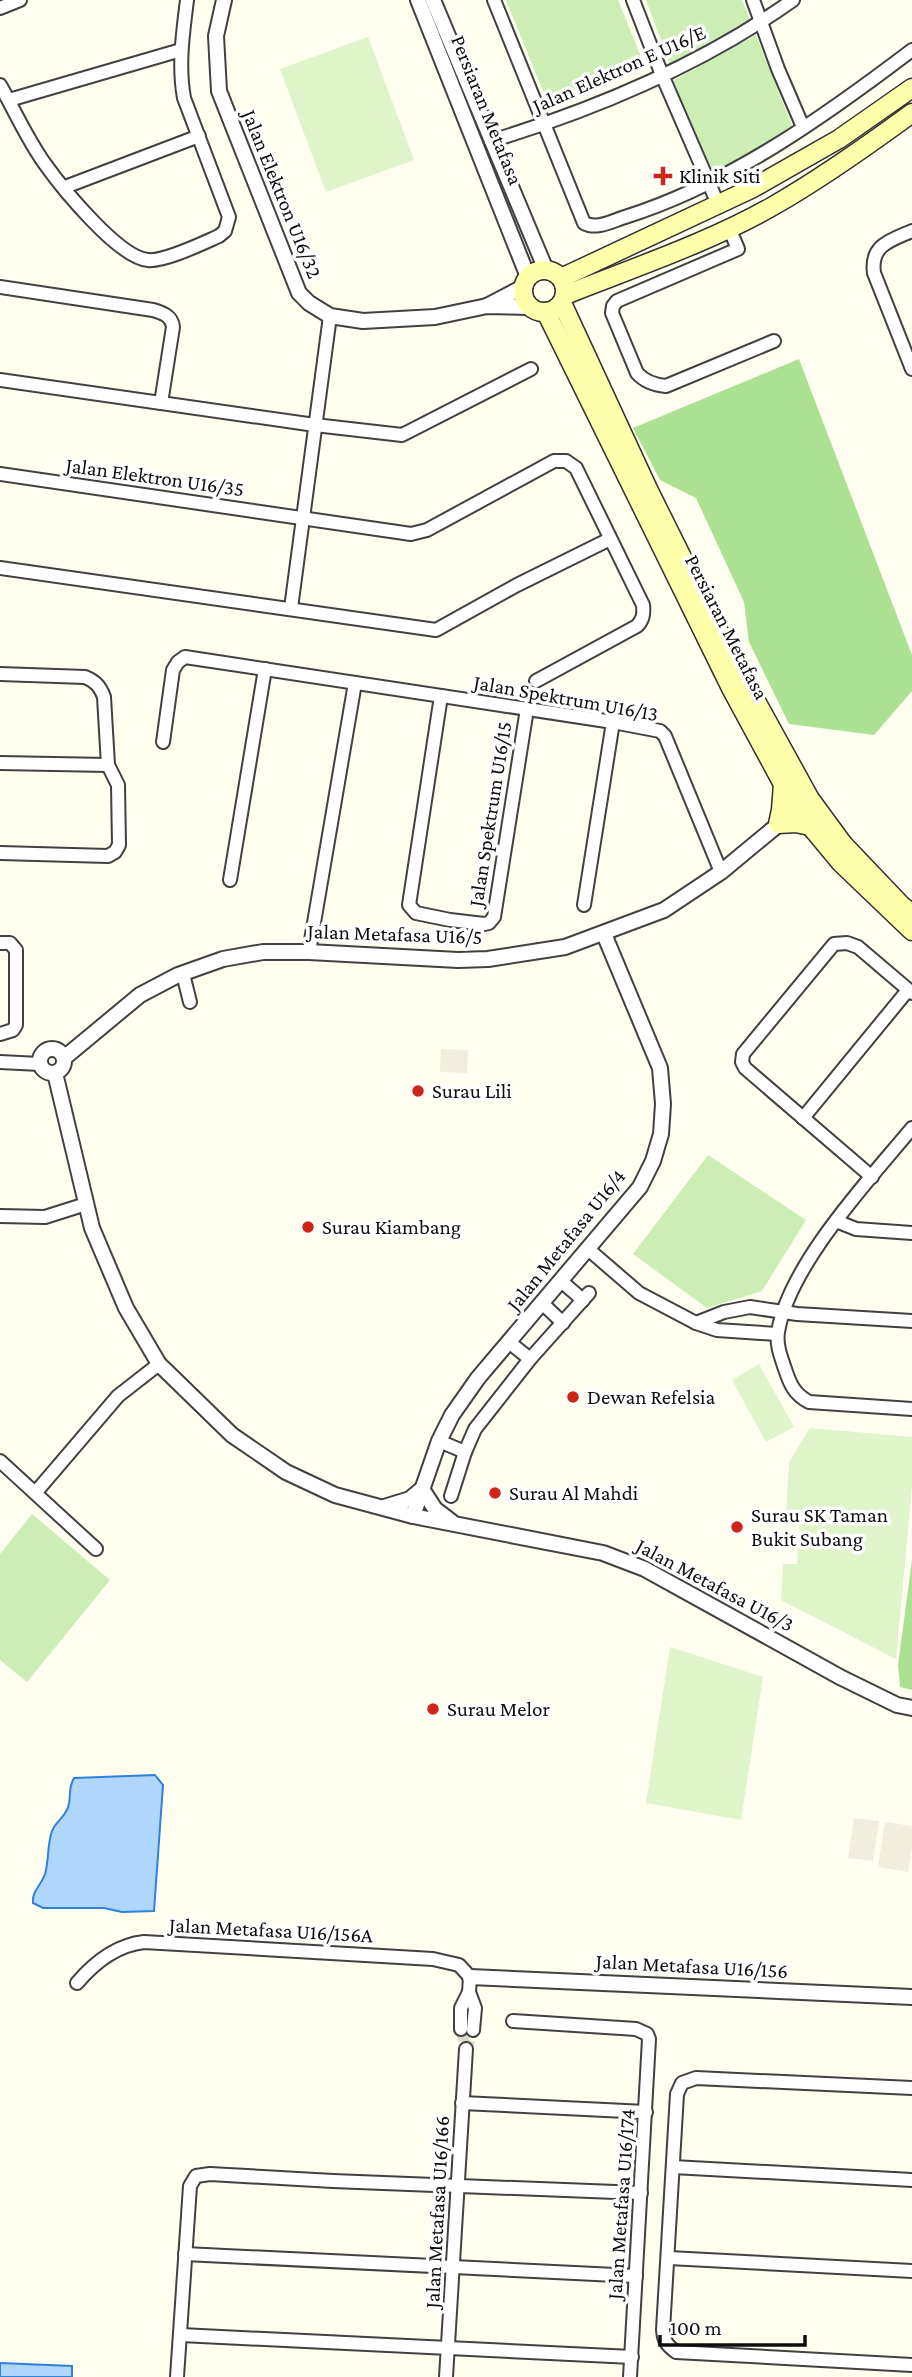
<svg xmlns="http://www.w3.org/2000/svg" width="912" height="2377" viewBox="0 0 912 2377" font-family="'Crimson Pro',serif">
<rect width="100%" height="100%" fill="#fffeef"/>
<g fill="#cceeb5">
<path d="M506 0H618L643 62 547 101Z"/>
<path d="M646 0H742L750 19 670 64Z"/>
<path d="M756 35 794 131 714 174 673 81Z"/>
<path d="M708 1155 806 1220 762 1291 707 1308 633 1254Z"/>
<path d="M32 1514 110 1580 27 1682 0 1660V1554Z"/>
</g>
<g fill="#ace093">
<path d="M799 359 912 655V691L874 735 789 724 749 642 744 602 696 498 660 480 633 428Z"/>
<path d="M912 1560V1690L900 1687 898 1665Z"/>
</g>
<g fill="#dff4c8">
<path d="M368 37 414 160 326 192 280 69Z"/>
<path d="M759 1364 794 1427 766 1442 732 1380Z"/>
<path d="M810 1428 912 1437V1486L896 1659 781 1600 783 1564H797L800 1518 786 1517 789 1462Z"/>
<path d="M670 1647 763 1677 741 1820 646 1803Z"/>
</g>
<g fill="#f1eedd">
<path d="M441 1049 468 1050 467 1073 440 1072Z"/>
<path d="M854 1818 879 1821 873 1861 848 1858Z"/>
<path d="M885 1822 912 1826V1847L908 1872 878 1867Z"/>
</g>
<g fill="#afd6fc" stroke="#2f81da" stroke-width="2">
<path d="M155 1775 163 1785 154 1911 122 1912 104 1908H43L33 1903C32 1890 41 1886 45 1874 49 1861 47 1845 52 1831 56 1821 67 1816 69 1804 71 1793 68 1789 74 1778Z"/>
<path d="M0 2363 72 2366V2377H0Z"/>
</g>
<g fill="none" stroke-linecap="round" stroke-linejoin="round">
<path stroke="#dbdacd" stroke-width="12" stroke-dasharray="12 6" stroke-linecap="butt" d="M461 2029 466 2049 473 2030"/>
<g stroke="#414141" stroke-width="16">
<g id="minor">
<path d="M494 0 584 223C596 230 612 221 625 217 730 184 825 116 912 50"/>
<path d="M633 0 662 75 718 204"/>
<path d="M753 0 778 69 803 127"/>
<path d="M0 8 20 0"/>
<path d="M0 85C15 111 27 139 45 164 62 188 119 258 148 260 164 262 203 243 219 236L225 231 229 217 184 98C178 65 183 33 187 0"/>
<path d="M9 100 181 50"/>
<path d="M491 141C596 109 704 63 793 0"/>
<path d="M65 187 199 136"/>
<path d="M729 228 738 249 617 301 613 306 612 313 637 373C644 381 655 385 666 386L774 341"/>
<path d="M912 231C891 240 870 245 874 273L912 369"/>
<path d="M0 287 153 310C163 313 172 316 173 327L161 403"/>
<path d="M0 380 315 425 402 435 531 369"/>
<path d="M0 474 411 534 427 530 554 461H566L576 468 643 605C644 614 643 620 637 626L536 681"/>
<path d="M0 568 436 630 517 585 610 539"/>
<path d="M291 608 330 316"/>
<path d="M0 674 85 677C95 681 100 686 104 697L108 765 118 785 119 845 115 852 108 856 0 853"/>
<path d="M441 696 409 905 416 913 450 920 484 924 489 923 494 917 527 709"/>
<path d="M163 742 173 670 178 662 185 657 613 722 660 731 665 736 721 872"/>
<path d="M0 763 108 765"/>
<path d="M230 880 265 669"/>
<path d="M584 905 613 722"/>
<path d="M0 943H10L16 950V1025L13 1030 0 1034"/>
<path d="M309 952 355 683"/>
<path d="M183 974 190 1002"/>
<path d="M0 1062 40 1064"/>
<path d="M803 1118 908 990"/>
<path d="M912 1128C869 1180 789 1265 778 1332 776 1345 781 1357 785 1369 790 1384 794 1394 809 1402L912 1409"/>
<path d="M872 1177 745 1068 742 1062 743 1054 834 944 847 943 858 947 912 993"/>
<path d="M0 1216 45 1217 86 1204"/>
<path d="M836 1221 856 1229 912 1233"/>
<path d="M588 1249 639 1293 696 1323 717 1330 777 1334"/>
<path d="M561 1281 583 1300"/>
<path d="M542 1303 563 1323"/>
<path d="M696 1323 724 1312 750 1307 797 1314 912 1321"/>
<path d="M509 1342 530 1359"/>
<path d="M439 1441 465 1452"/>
<path d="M0 1461 96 1549"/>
<path d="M36 1492 118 1396 159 1364"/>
<path d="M451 1496 465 1452 475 1429 530 1359 589 1293"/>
<path d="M77 1983C94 1963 117 1945 144 1942L433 1959 459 1965 470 1977 469 1992 461 2008V2029"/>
<path d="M469 1992 475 2008 473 2030"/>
<path d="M513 2021 636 2029 647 2034 649 2039 630 2377"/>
<path d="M912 2088 696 2078 682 2083 677 2094 663 2330C664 2342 667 2345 676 2352L912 2365"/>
<path d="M462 2103 646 2112"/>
<path d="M673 2167 912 2180"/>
<path d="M185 2254 636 2276"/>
<path d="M669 2258 912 2271"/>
<path d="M181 2335 632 2357"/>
<path d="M177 2377 190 2186 196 2176 210 2174 333 2181 641 2193"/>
<path d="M446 2377 466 2049"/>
</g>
</g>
<g stroke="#414141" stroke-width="18">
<g id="tertiary">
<path d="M224 0 216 36 219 91 299 293 309 303 330 316 363 321 435 317 487 306 530 307"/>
<path d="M418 0 528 277"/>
<path d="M433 0 546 270"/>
<path d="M487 306 523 287"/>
<circle cx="52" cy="1061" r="12"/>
<path d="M64 1058 140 995 178 975 223 959 263 952H309L458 960 488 959 565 947 664 910 721 872 785 819"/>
<path d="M55 1073 92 1228 126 1308 159 1364 232 1435 286 1472 335 1495 413 1516 603 1553 645 1569 842 1678 897 1705 912 1708"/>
<path d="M384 1507 410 1499 422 1489 435 1509 452 1522"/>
<path d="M413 1516 439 1441 452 1415 478 1378 640 1187 653 1161 661 1134 663 1104 660 1068 604 934"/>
<path d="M470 1977 912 1997"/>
</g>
</g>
<g stroke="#303030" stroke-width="21">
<g id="secondary">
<circle cx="544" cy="291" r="21"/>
<path d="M561 278 753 188 839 139 912 88"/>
<path d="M565 295C633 268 710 242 773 206 822 178 867 146 912 113"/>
<path d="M562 303 648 489 729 652 810 799 843 844 902 906 912 913"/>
<path d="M546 312 732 690 797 810 841 863 912 931"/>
<path d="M783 784 781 810 778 824 796 823 810 826"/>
</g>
</g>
<use href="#minor" stroke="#fff" stroke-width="12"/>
<use href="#tertiary" stroke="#fff" stroke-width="14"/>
<use href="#secondary" stroke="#feffaa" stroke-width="18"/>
</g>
<g fill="#cc2519" stroke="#fff" stroke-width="2.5">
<path d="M659.5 165.5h7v7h7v7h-7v7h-7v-7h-7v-7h7z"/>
<circle cx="418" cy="1091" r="7"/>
<circle cx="308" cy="1227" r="7"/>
<circle cx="573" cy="1397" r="7"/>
<circle cx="495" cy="1493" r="7"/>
<circle cx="737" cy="1527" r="7"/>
<circle cx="433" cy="1709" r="7"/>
</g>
<g text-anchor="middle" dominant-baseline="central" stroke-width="7" stroke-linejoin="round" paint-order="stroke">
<g font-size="21" fill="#0e0e0e" stroke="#fff">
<text transform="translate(619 69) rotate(-24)">Jalan Elektron E U16/E</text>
<text transform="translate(487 110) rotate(68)">Persiaran Metafasa</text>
<text transform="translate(282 194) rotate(68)">Jalan Elektron U16/32</text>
<text transform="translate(155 477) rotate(8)">Jalan Elektron U16/35</text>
<text transform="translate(727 627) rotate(63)">Persiaran Metafasa</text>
<text transform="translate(566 698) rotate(10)">Jalan Spektrum U16/13</text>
<text transform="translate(490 814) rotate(-81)">Jalan Spektrum U16/15</text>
<text transform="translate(395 934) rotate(2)">Jalan Metafasa U16/5</text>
<text transform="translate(566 1240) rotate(-51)">Jalan Metafasa U16/4</text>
<text transform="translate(715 1585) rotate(28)">Jalan Metafasa U16/3</text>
<text transform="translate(271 1930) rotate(3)">Jalan Metafasa U16/156A</text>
<text transform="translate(692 1966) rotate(3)">Jalan Metafasa U16/156</text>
<text transform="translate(621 2204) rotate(-86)">Jalan Metafasa U16/174</text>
<text transform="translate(437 2212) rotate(-87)">Jalan Metafasa U16/166</text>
</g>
<g font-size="21" fill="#0e0e0e" stroke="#fff" text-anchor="start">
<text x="679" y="176">Klinik Siti</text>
<text x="432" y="1091">Surau Lili</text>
<text x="322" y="1227">Surau Kiambang</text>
<text x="587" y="1397">Dewan Refelsia</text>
<text x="509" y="1493">Surau Al Mahdi</text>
<text x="751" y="1515">Surau SK Taman<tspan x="751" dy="24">Bukit Subang</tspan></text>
<text x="447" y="1709">Surau Melor</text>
</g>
</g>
<path d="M660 2335v10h145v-10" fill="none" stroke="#0e0e0e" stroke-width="3.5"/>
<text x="670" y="2335" font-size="21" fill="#0e0e0e" stroke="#ffffff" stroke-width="5" paint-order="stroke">100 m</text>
</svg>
